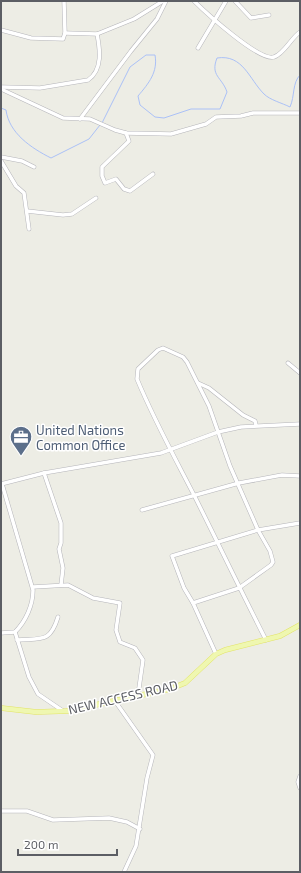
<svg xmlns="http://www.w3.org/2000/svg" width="301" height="873" viewBox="0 0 301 873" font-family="'Exo 2',sans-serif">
<rect width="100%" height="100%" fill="#edede5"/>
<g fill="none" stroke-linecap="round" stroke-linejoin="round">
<g stroke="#abc1f7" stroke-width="1">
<path d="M1 108 6 110C9 133 31 148 51 158L89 139 100 125"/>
<path d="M102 123 130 67 146 55H155C158 72 149 83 138 96L140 105 155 117 164 118 191 109H220L227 92C222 77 210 76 217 58 243 54 249 79 264 94 270 100 282 103 290 107 295 96 292 83 300 75"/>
</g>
<g stroke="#b5b5ba" stroke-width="4.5">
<g id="minor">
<path d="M194 1C205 12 260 62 274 57 284 54 291 38 300 32"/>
<path d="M235 1 251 18 269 15"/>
<path d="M1 30 31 38 63 39 65 33 64 1"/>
<path d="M65 33 97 34 134 19 163 1"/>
<path d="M198 48 226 1"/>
<path d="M1 87 40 88 88 80C103 70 100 49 97 34"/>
<path d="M1 89 63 118 90 119 115 130 126 133 171 134 206 124 216 117 241 116 253 113H300"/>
<path d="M80 119 131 51 157 19 166 1"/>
<path d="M126 133 129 141 127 143 102 167V176L105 183 116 179 124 189 130 191 153 174"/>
<path d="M1 157 22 161 34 167"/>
<path d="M1 161 16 186 24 193 29 229"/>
<path d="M27 211 63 215 72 214 96 198"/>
<path d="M288 363 300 373"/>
<path d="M198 383 209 388 243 415 255 421 256 425"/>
<path d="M44 473 61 523V543L59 549 63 568 61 585"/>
<path d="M1 484 44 473 161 453 218 432 241 427 300 424"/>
<path d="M142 510 239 483 282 475 300 476"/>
<path d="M33 587 68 585 93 598 120 603 116 630 120 642 135 648 143 660 138 695"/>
<path d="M193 603 239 588 271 565 273 562 270 551 258 530 230 466 209 406 187 362 183 357 163 348 158 350 138 369 137 379C154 420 175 458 195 497 219 545 242 593 266 640"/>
<path d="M15 632 29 677 38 694 63 711"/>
<path d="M1 633 15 632C26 621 33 605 33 590L2 484"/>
<path d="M17 640C42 638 50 643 58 617"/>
<path d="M216 654 193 603 184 588 172 556 258 530 300 523"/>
<path d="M115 701 153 755 147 778 136 846 124 872"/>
<path d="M300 776 298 782 300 788"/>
<path d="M1 811H27L53 820 109 818 127 822 140 829"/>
</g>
</g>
<g stroke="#e3e467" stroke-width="5.5">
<path id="major" d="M1 708 36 712 67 711 170 689 185 683 216 654 225 650 280 636 300 625"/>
</g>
<use href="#minor" stroke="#fff" stroke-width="3.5"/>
<use href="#major" stroke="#eff7b0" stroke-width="4.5"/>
</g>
<defs>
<g id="office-pin" transform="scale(1.15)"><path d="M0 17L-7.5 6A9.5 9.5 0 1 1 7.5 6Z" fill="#5c6f8a" stroke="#fff"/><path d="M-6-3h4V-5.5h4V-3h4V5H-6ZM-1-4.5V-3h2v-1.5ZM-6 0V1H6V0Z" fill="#fff"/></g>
</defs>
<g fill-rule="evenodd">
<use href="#office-pin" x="21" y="437"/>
</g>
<g text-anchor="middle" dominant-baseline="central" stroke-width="3" stroke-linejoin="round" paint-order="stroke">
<g font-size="13" fill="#4e5e75" stroke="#fff" text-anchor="start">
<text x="36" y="430">United Nations<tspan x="36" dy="15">Common Office</tspan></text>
</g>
<g font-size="13" fill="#5c5e64" stroke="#fff">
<text transform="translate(123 697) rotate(-13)">NEW ACCESS ROAD</text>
</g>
</g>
<rect width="301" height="873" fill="none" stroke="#5c5e64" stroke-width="4"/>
<path d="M18 849v6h99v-6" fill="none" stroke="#5c5e64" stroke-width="2"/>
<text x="24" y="849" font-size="12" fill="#5c5e64" stroke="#ffffff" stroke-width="3" paint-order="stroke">200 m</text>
</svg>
